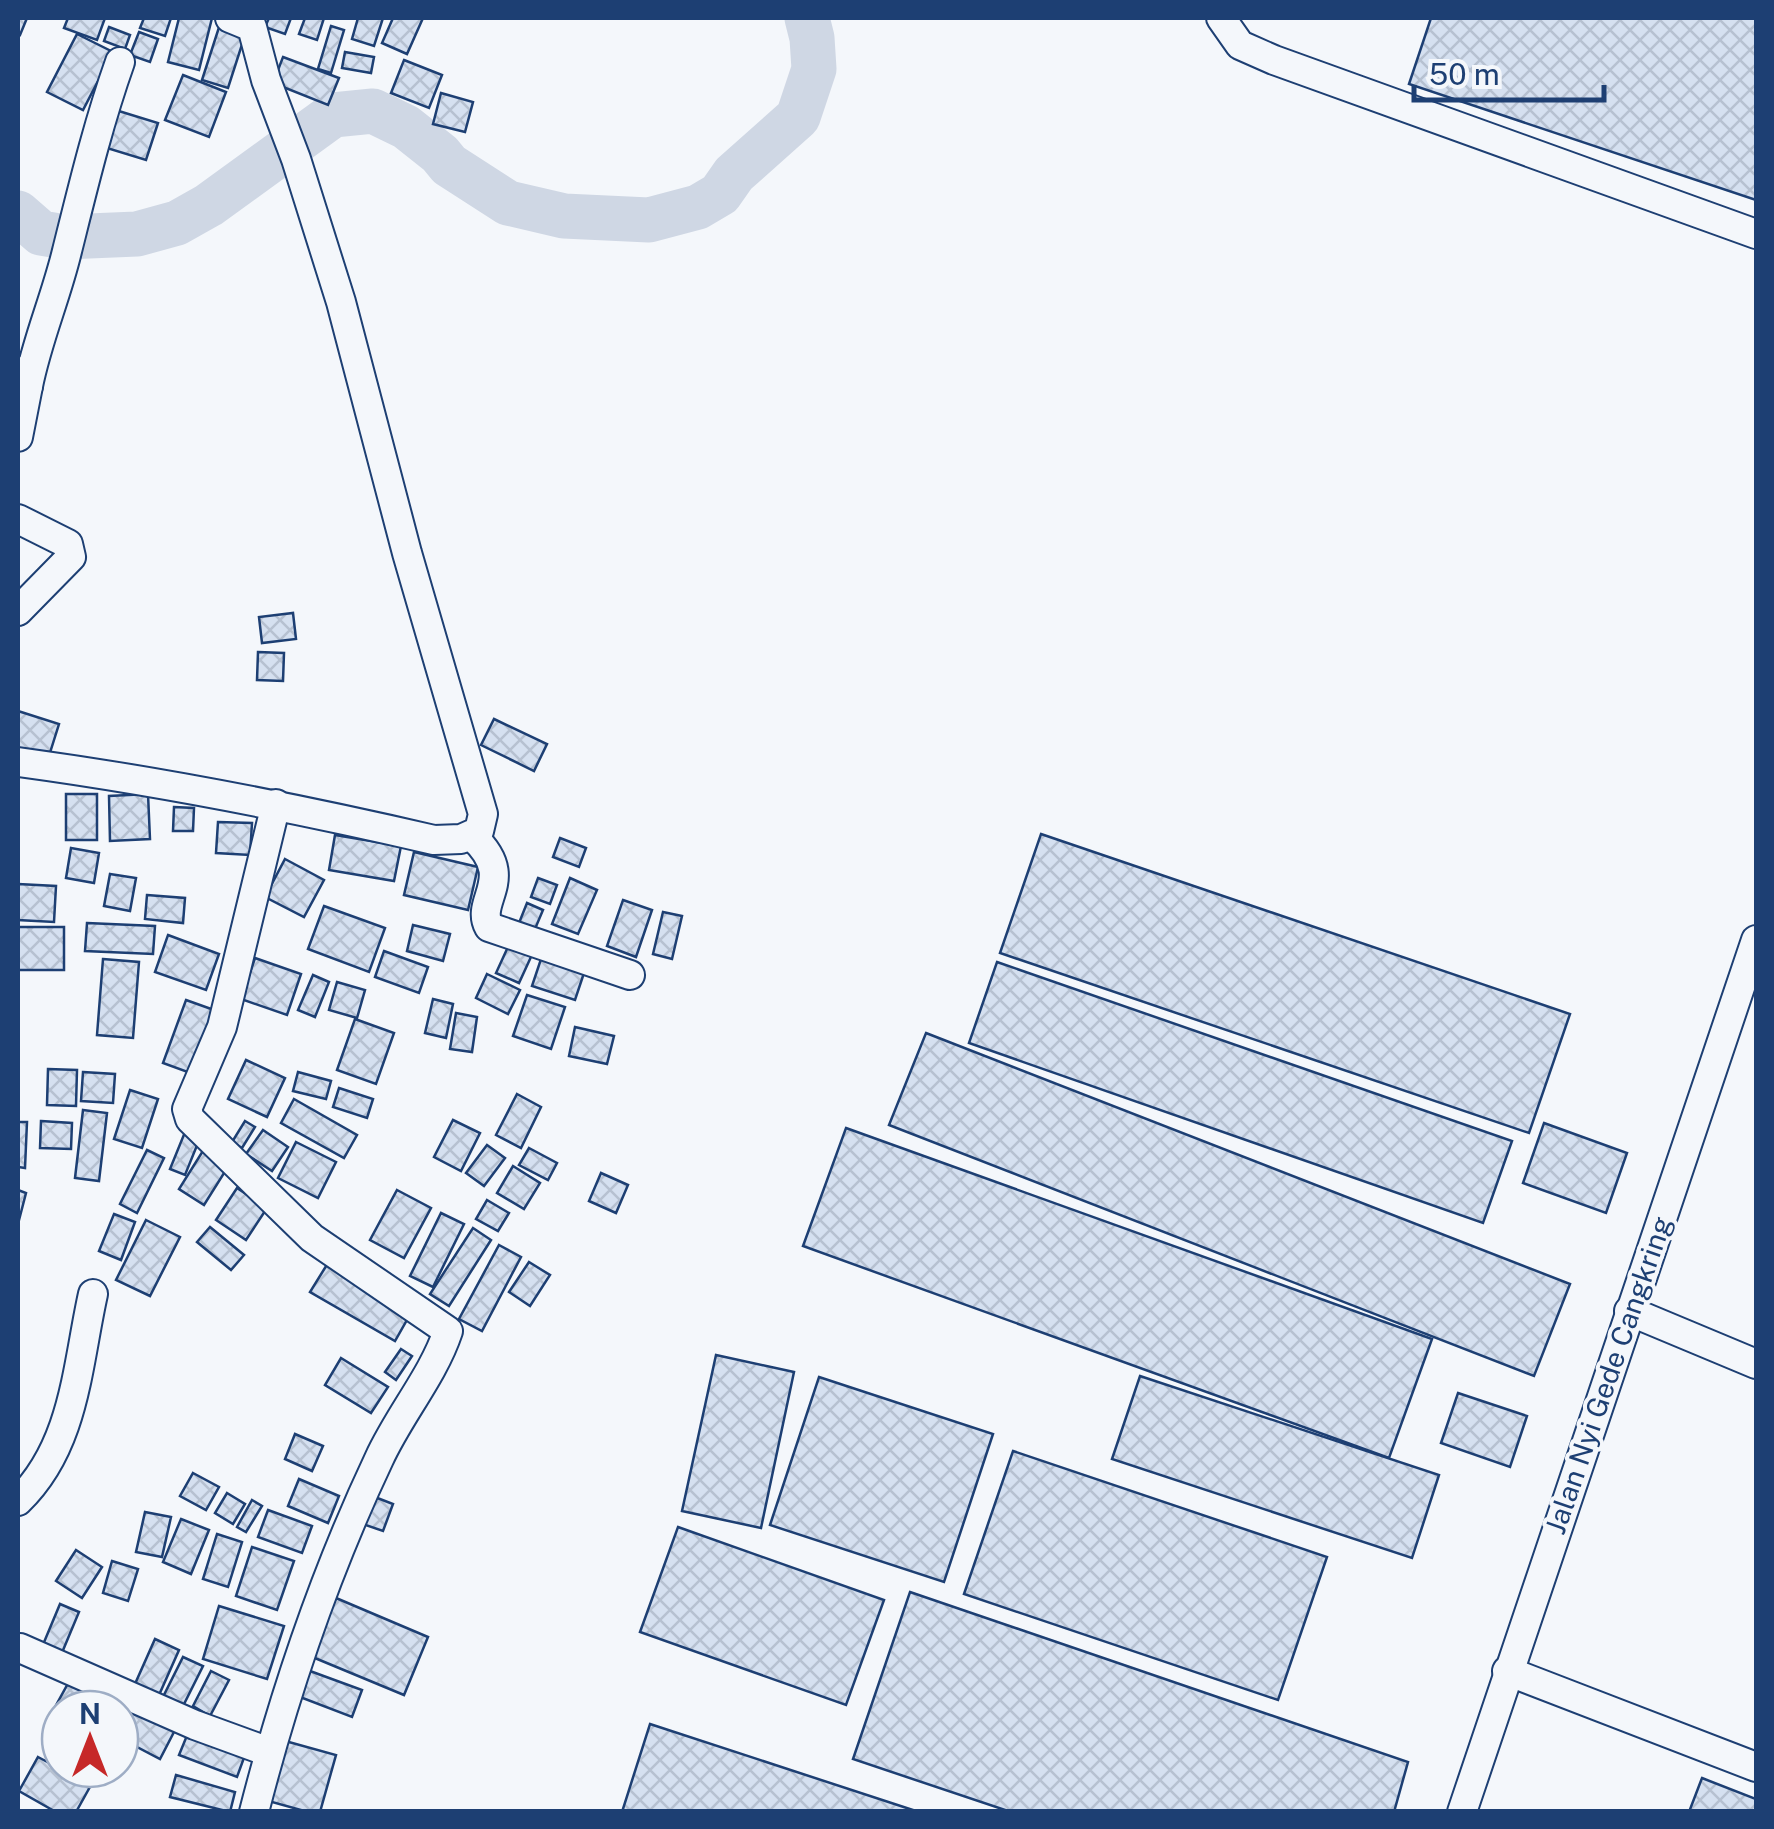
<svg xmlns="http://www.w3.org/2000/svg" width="1774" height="1829" viewBox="0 0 1774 1829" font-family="'Public Sans',sans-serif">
<defs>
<pattern id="building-cross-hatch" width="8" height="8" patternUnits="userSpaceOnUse" patternTransform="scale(2.5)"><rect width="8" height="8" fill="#d5e0f0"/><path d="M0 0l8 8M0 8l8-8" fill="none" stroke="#b6c1d1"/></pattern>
</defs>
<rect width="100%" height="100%" fill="#f4f7fb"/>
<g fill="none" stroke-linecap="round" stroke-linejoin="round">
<path stroke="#cfd7e4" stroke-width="45" d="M18 213 41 233 65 237 137 234 177 223 209 205 333 115 373 111 406 127 440 154 449 165 508 203 564 216 649 220 698 207 720 194 734 174 798 117 814 69 812 38 807 18"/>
</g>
<g fill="url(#building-cross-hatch)" stroke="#1d3f73" stroke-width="2.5">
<path d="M18 18H27L20 35 18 34Z"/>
<path d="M68 18H105L97 40 64 28Z"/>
<path d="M144 18H171L165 36 140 28Z"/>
<path d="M179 18H212L199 70 168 62Z"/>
<path d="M269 18H291L285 34 265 27Z"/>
<path d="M305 18H324L317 40 299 34Z"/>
<path d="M358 18H383L374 46 352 39Z"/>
<path d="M393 18H423L407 54 382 43Z"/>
<path d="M1431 18H1756V200L1409 84Z"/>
<path d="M221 21 247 29 228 88 202 80Z"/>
<path d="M331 26 344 30 331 73 318 69Z"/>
<path d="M109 27 130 35 125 49 104 41Z"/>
<path d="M139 32 158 39 150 62 130 55Z"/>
<path d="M77 34 113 52 83 110 47 92Z"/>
<path d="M345 52 374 57 371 73 342 68Z"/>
<path d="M283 57 339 78 328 105 273 83Z"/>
<path d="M404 60 442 75 429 108 391 93Z"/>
<path d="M183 75 226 92 209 137 165 120Z"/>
<path d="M441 93 473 102 465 132 433 124Z"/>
<path d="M109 108 158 123 146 160 97 145Z"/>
<path d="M293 613 296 639 262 643 259 617Z"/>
<path d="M258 652 284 653 283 681 257 680Z"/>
<path d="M18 711 59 724 48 759 18 750Z"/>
<path d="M494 719 547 744 534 771 481 745Z"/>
<rect x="66" y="794" width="31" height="46"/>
<path d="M148 794 150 839 110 841 109 796Z"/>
<path d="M174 807 194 808 193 831H173Z"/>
<path d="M218 822 252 823 250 855 216 853Z"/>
<path d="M1041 834 1570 1014 1529 1133 1000 953Z"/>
<path d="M335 835 401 846 394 881 329 870Z"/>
<path d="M560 838 586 848 579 867 553 857Z"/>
<path d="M71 848 99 853 94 883 66 878Z"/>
<path d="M414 852 478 867 468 910 404 895Z"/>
<path d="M285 859 324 880 304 917 265 897Z"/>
<path d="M110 874 136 878 130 911 104 906Z"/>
<path d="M538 878 557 885 550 904 531 897Z"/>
<path d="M570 878 597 890 578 934 552 924Z"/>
<path d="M18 884 56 886 54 922 18 920Z"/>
<path d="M147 895 185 898 183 923 145 919Z"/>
<path d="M623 900 652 910 636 957 607 946Z"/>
<path d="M527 903 543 910 535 929 519 923Z"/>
<path d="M324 906 385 928 369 972 308 949Z"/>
<path d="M663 912 682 916 672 959 653 954Z"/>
<path d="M87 923 155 926 153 954 85 951Z"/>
<path d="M413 925 450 934 443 961 407 951Z"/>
<rect x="18" y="927" width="46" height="43"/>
<path d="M168 935 219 954 206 990 155 972Z"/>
<path d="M513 936 536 946 519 983 496 973Z"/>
<path d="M384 951 428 967 419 993 375 977Z"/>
<path d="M542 956 585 970 575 1000 532 986Z"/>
<path d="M255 958 301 974 287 1015 241 999Z"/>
<path d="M103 959 139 962 133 1038 97 1035Z"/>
<path d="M997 962 1512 1141 1483 1223 969 1043Z"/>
<path d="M487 974 520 990 508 1014 476 998Z"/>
<path d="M313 975 329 982 315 1017 298 1010Z"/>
<path d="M337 982 365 990 357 1018 329 1010Z"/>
<path d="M527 995 565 1007 551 1049 513 1036Z"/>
<path d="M433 999 453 1004 446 1038 425 1033Z"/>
<path d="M186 1000 217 1011 193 1074 163 1063Z"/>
<path d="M456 1013 477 1017 472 1052 450 1049Z"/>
<path d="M355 1019 394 1033 376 1084 337 1070Z"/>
<path d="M575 1027 614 1036 607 1064 569 1056Z"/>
<path d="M926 1033 1570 1284 1534 1376 889 1125Z"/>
<path d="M246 1060 285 1078 267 1117 228 1099Z"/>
<path d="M48 1069 77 1070 76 1106 47 1105Z"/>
<path d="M83 1072 115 1074 113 1103 81 1101Z"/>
<path d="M298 1072 331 1081 326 1099 293 1091Z"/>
<path d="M339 1088 373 1099 367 1118 333 1107Z"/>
<path d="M130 1090 158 1099 142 1148 114 1139Z"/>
<path d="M517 1094 541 1107 521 1148 496 1135Z"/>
<path d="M294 1099 357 1135 344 1158 281 1123Z"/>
<path d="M83 1110 107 1113 99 1181 75 1178Z"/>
<path d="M453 1120 480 1133 461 1171 434 1157Z"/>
<path d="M41 1121 72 1123 71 1149 40 1148Z"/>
<path d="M245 1121 255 1127 242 1148 232 1142Z"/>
<path d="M18 1122H27L25 1168 18 1167Z"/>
<path d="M1544 1123 1627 1153 1606 1213 1523 1183Z"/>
<path d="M846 1128 1432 1339 1389 1458 803 1246Z"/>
<path d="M263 1130 288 1147 272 1171 246 1154Z"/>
<path d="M185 1132 200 1138 185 1175 170 1169Z"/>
<path d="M296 1142 336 1162 318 1198 278 1178Z"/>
<path d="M487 1145 505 1158 484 1186 466 1173Z"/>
<path d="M206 1146 231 1162 204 1205 179 1189Z"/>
<path d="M529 1148 557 1163 548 1180 519 1165Z"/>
<path d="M147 1150 164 1158 137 1213 120 1204Z"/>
<path d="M513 1166 540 1183 524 1209 497 1193Z"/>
<path d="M601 1173 628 1185 616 1213 589 1201Z"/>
<path d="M237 1188 267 1208 246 1240 216 1220Z"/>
<path d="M18 1190 26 1193 18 1224Z"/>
<path d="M397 1190 431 1208 404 1258 370 1240Z"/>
<path d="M487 1200 509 1213 498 1231 476 1219Z"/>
<path d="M441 1213 464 1224 433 1287 410 1276Z"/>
<path d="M114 1214 135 1222 121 1260 99 1251Z"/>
<path d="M146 1220 180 1237 150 1296 116 1280Z"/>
<path d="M210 1227 244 1255 231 1270 197 1242Z"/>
<path d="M473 1228 491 1240 449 1306 430 1294Z"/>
<path d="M499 1245 521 1257 482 1331 459 1319Z"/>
<path d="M529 1262 550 1275 530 1306 509 1292Z"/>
<path d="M328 1263 412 1311 395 1341 310 1292Z"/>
<path d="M401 1349 412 1356 396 1380 385 1372Z"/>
<path d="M716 1355 794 1372 761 1528 682 1511Z"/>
<path d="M341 1358 388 1387 371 1413 325 1385Z"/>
<path d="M1140 1376 1439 1475 1412 1558 1112 1459Z"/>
<path d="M819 1377 993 1434 944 1582 770 1525Z"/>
<path d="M1458 1393 1527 1416 1510 1467 1441 1443Z"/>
<path d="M295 1434 323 1446 312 1471 285 1459Z"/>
<path d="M1013 1451 1327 1557 1278 1700 964 1594Z"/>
<path d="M193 1473 219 1487 206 1510 180 1496Z"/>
<path d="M299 1479 339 1496 328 1523 288 1506Z"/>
<path d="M227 1493 245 1504 233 1524 215 1513Z"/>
<path d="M367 1494 393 1504 383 1531 357 1522Z"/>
<path d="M252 1500 262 1506 246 1532 237 1527Z"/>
<path d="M268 1510 312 1526 302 1553 258 1537Z"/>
<path d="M145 1512 171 1517 162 1557 136 1552Z"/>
<path d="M181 1519 209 1530 191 1574 163 1562Z"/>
<path d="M678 1527 884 1600 846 1705 640 1632Z"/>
<path d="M217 1534 242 1542 228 1587 203 1579Z"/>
<path d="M252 1547 294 1561 277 1610 236 1596Z"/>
<path d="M76 1550 102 1567 82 1598 56 1581Z"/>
<path d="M112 1561 138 1569 128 1601 103 1593Z"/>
<path d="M910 1592 1408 1762 1394 1812H1011L853 1759Z"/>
<path d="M336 1598 428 1637 404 1695 310 1656Z"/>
<path d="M60 1604 79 1612 61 1655 42 1647Z"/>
<path d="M219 1606 284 1626 267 1679 203 1659Z"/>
<path d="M155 1639 179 1650 159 1695 135 1684Z"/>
<path d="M183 1657 203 1666 183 1706 163 1697Z"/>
<path d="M211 1671 229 1680 210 1716 193 1706Z"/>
<path d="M310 1671 362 1690 352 1717 300 1697Z"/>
<path d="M71 1678 114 1702 110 1709H60V1712L54 1709Z"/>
<path d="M125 1703 175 1730 160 1759 120 1738V1713Z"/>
<path d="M650 1724 919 1812H622Z"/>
<path d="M188 1733 245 1755 237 1777 179 1755Z"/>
<path d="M278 1739 336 1755 320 1812H308L261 1799Z"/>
<path d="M38 1757 91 1785 76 1812H56L19 1791Z"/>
<path d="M176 1775 235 1792 230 1812 170 1797Z"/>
<path d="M1702 1778 1756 1799V1812H1689Z"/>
</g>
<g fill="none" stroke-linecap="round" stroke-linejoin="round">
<g stroke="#1d3f73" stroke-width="32">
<g id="minor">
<path d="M1221 18 1240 45 1274 60 1756 234"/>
<path d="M28 386C37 340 56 297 67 251 83 187 98 124 120 62"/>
<path d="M18 437 28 386 23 371"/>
<path d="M18 519 68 544 71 557 18 611"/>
<path d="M18 762C158 781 296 808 434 840L461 839 479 831 483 814 407 553 341 302 296 159 266 80 252 27 230 18"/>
<path d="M473 837C518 879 474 900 489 927L630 975"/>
<path d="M1629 1311 1756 1364"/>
<path d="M18 1501C75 1446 77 1366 93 1294"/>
<path d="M20 1648 195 1725 269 1752"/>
<path d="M1507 1671 1756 1767"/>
<path d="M254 1812C285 1691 326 1571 379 1459 399 1415 433 1376 448 1331L312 1238 190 1119 187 1109 222 1027 276 804"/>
<path d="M1462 1812 1756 940"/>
</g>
</g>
<use href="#minor" stroke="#f4f7fb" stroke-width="28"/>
</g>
<g text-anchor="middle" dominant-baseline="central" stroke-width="8" stroke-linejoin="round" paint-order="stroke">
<g font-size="28" fill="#1d3f73" stroke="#f4f7fb">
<text transform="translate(1608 1375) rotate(-71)">Jalan Nyi Gede Cangkring</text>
</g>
</g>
<rect width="1774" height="1829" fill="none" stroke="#1d3f73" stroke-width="40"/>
<g transform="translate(90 1739)"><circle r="48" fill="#f4f7fb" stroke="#9eadc5" stroke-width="2.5"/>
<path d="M0-8L18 38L0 25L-18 38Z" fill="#c62828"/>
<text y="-15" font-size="28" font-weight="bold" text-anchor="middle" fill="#1d3f73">N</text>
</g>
<path d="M1414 85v15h190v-15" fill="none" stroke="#1d3f73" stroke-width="5"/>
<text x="1429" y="85" font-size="30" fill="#1d3f73" stroke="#f4f7fb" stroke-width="8" paint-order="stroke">50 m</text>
</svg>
